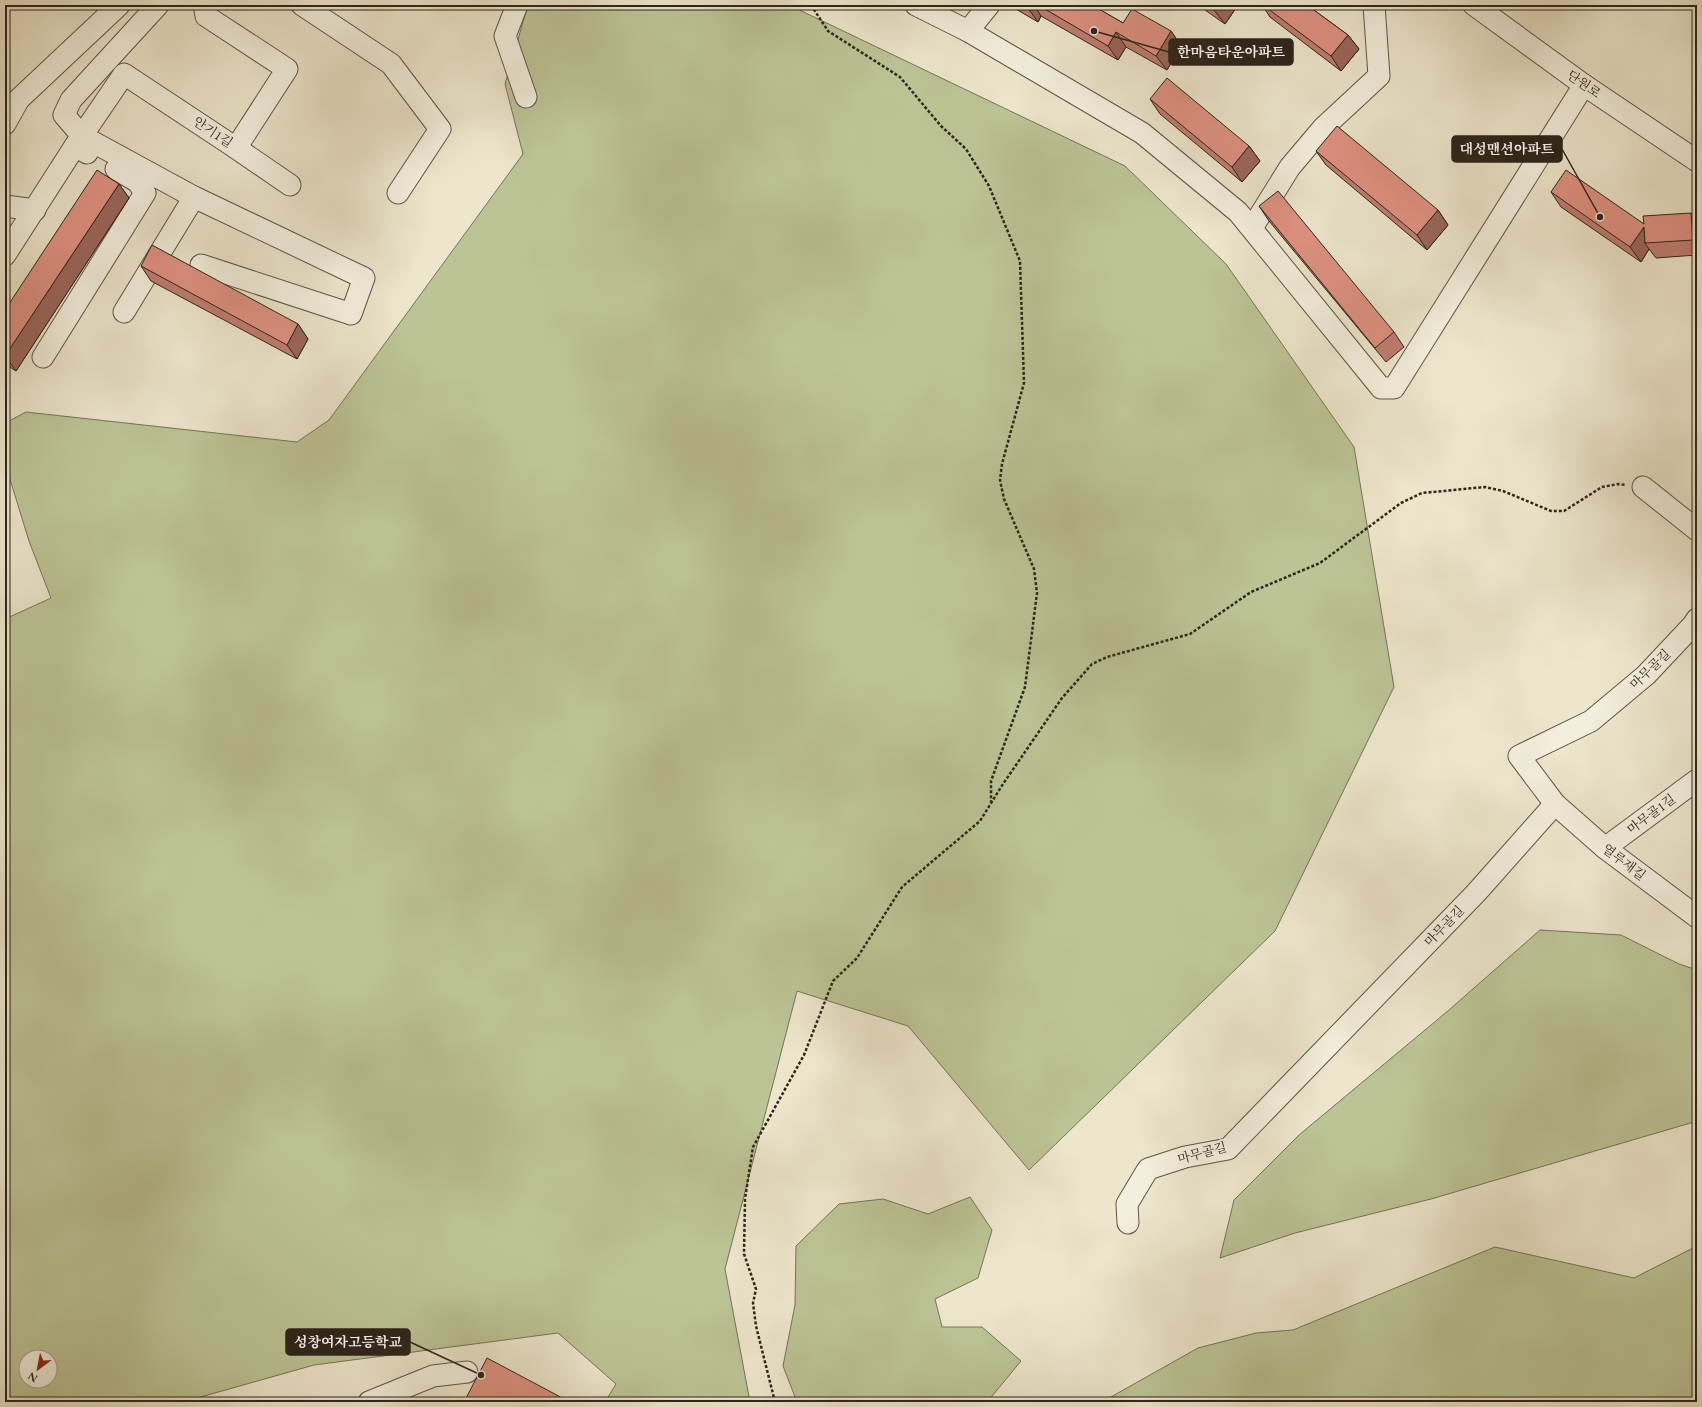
<svg xmlns="http://www.w3.org/2000/svg" width="1702" height="1407" viewBox="0 0 1702 1407" font-family="'EB Garamond','Noto Serif KR',serif">
<rect width="100%" height="100%" fill="#ede6cc"/>
<filter id="stains"><feTurbulence type="fractalNoise" baseFrequency=".005" numOctaves="4"/><feColorMatrix values="0 0 0 0 .2 0 0 0 0 .09 0 0 0 0 .02 0 0 0 .5 -.17"/></filter>
<radialGradient id="worn" r=".72"><stop offset=".6" stop-color="#630" stop-opacity="0"/><stop offset="1" stop-color="#630" stop-opacity=".3"/></radialGradient>
<g fill="#bcc496" stroke="#747459" fill-rule="evenodd">
<path d="M528 5H789L1125 166 1226 264 1354 447 1394 687 1275 931 1029 1170 908 1026 797 991 725 1269 750 1402H605L616 1384 558 1333 314 1365 183 1402H5V619L51 598 29 541 5 463V423L26 412 297 442 329 420 523 154 505 84ZM26 1357H50V1381H26Z"/>
<path d="M1540 930 1621 935 1679 964 1697 970V1119L1694 1122 1431 1199 1295 1233 1220 1258 1234 1200 1299 1135 1449 1010Z"/>
<path d="M970 1197 992 1230 978 1278 935 1299 942 1327H982L1021 1361 988 1401 797 1402 783 1366 795 1305 796 1246 839 1204 883 1199 928 1214Z"/>
<path d="M1697 1246V1402H1102L1198 1348 1256 1333 1293 1330 1495 1247 1634 1278Z"/>
</g>
<g fill="none" stroke-linecap="round" stroke-linejoin="round">
<g stroke="#5d5548" stroke-width="23">
<g id="minor">
<path d="M158 5 71 100 64 115 82 136 194 197 364 278 351 314 201 265"/>
<path d="M302 5 391 64 440 129 398 193"/>
<path d="M517 5 505 36 526 97"/>
<path d="M916 5 968 31 1142 133 1238 212 1381 388H1394L1584 85"/>
<path d="M1474 5 1584 85 1697 161"/>
<path d="M968 31 989 5"/>
<path d="M5 124 19 99 119 5"/>
<path d="M75 146 124 74 236 148 287 69 206 16 204 5"/>
<path d="M236 148 290 185"/>
<path d="M5 206 35 210"/>
<path d="M1252 228 1290 167 1323 128 1379 76 1374 5"/>
<path d="M5 255 75 146 87 153"/>
<path d="M124 312 194 197"/>
<path d="M43 357 145 193 138 182 116 169"/>
<path d="M1643 487 1697 530"/>
<path d="M1697 619 1693 625 1646 675 1591 721 1519 756 1555 804 1605 848 1697 917"/>
<path d="M1605 848 1697 780"/>
<path d="M1128 1223 1127 1204 1148 1169 1185 1157 1228 1149 1476 893 1555 804"/>
<path d="M369 1402 433 1376 467 1372"/>
</g>
</g>
<g stroke="#2d251c" stroke-width="2.5" stroke-dasharray="3 2" stroke-linecap="butt">
<path d="M811 5 828 31 900 77 941 126 966 149 989 186 1020 261 1024 383 1002 464 1000 480 1004 499 1034 569 1037 593 1025 687 991 781V802"/>
<path d="M775 1402 756 1326 753 1303 756 1289 744 1254 745 1199 753 1147 804 1055 833 981 857 958 902 887 980 821 1003 784 1062 698 1092 664 1107 657 1190 634 1251 592 1320 563 1401 503 1422 493 1485 487 1503 491 1551 511H1564L1602 487 1618 484 1626 485"/>
</g>
<use href="#minor" stroke="#f3efde" stroke-width="21"/>
</g>
<g fill="#bf7d70" stroke="#2d251c">
<path d="M1009 5H1092L1123 23 1171 31 1181 46 1167 70 1126 47 1118 60 1041 16 1038 22Z"/>
<path d="M1198 5H1238L1225 24Z"/>
<path d="M1262 5H1307L1348 35 1359 49 1341 71 1270 17Z"/>
<path d="M1150 99 1249 146 1260 161 1242 182 1160 114Z"/>
<path d="M1316 151 1438 210 1448 225 1427 250 1326 165Z"/>
<path d="M119 184 129 198 16 371 5 364V310Z"/>
<path d="M1551 192 1644 224 1697 222V255L1656 258 1649 249 1641 262 1561 207Z"/>
<path d="M1259 206 1394 332 1404 347 1386 362 1269 221Z"/>
<path d="M141 266 298 324 308 339 297 359 151 281Z"/>
</g>
<g fill="#9b665b" stroke="#2d251c">
<path d="M1029 5H1034L1041 16 1038 22 1027 7Z"/>
<path d="M1218 5H1238L1225 24 1214 10Z"/>
<path d="M1171 31 1181 46 1167 70 1156 56Z"/>
<path d="M1116 32 1126 47 1118 60 1108 46Z"/>
<path d="M1348 35 1359 49 1341 71 1331 56Z"/>
<path d="M1249 146 1260 161 1242 182 1232 167Z"/>
<path d="M119 184 129 198 16 371 5 356Z"/>
<path d="M1438 210 1448 225 1427 250 1417 235Z"/>
<path d="M1691 213 1697 222V246L1693 240Z"/>
<path d="M1644 227 1645 243 1649 249 1641 262 1630 247Z"/>
<path d="M298 324 308 339 297 359 287 345Z"/>
</g>
<g fill="#de9182" stroke="#2d251c">
<path d="M1038 5H1092L1123 23 1132 9 1171 31 1156 56 1116 32 1108 46Z"/>
<path d="M1208 5H1218L1214 10Z"/>
<path d="M1263 5H1307L1348 35 1331 56Z"/>
<path d="M1167 78 1249 146 1232 167 1150 99Z"/>
<path d="M1337 126 1438 210 1417 235 1316 151Z"/>
<path d="M97 170 119 184 5 356V310Z"/>
<path d="M1566 170 1644 224 1643 216 1691 213 1693 240 1645 243 1644 227 1630 247 1551 192Z"/>
<path d="M1278 191 1394 332 1375 348 1259 206Z"/>
<path d="M152 245 298 324 287 345 141 266Z"/>
<path d="M487 1358 568 1401V1402H464Z"/>
</g>
<g text-anchor="middle" dominant-baseline="central" stroke-width="3.5" stroke-linejoin="round" paint-order="stroke">
<g font-size="13" fill="#2d251c" stroke="#f3efde">
<text transform="translate(1584 84) rotate(35)">단원로</text>
<text transform="translate(213 132) rotate(33)">안기1길</text>
<text transform="translate(1650 669) rotate(-44)">마무골길</text>
<text transform="translate(1651 814) rotate(-37)">마무골1길</text>
<text transform="translate(1624 862) rotate(37)">열루재길</text>
<text transform="translate(1444 926) rotate(-46)">마무골길</text>
<text transform="translate(1202 1153) rotate(-15)">마무골길</text>
</g>
</g>
<path fill="none" stroke="#2d251c" stroke-width="1.5" d="M1094 31L1169 52M1600 217L1562 149M481 1375L410 1342"/>
<g fill="#2d251c" stroke="#f3efde" stroke-width="1.5">
<circle cx="1094" cy="31" r="4"/>
<circle cx="1600" cy="217" r="4"/>
<circle cx="481" cy="1375" r="4"/>
</g>
<g fill="#2d251c" stroke="#2d251c" stroke-width="1.5">
<rect x="1169" y="39" width="124" height="26" rx="4"/>
<rect x="1452" y="136" width="110" height="26" rx="4"/>
<rect x="286" y="1329" width="124" height="26" rx="4"/>
</g>
<g font-size="14" text-anchor="middle" font-weight="bold" fill="#fff">
<text x="1231" y="57">한마음타운아파트</text>
<text x="1507" y="154">대성맨션아파트</text>
<text x="348" y="1347">성창여자고등학교</text>
</g>
<rect width="1702" height="1407" fill="none" stroke="#ede6cc" stroke-width="20"/>
<rect x="6" y="6" width="1690" height="1395" fill="none" stroke="#2d251c" stroke-width="2"/>
<rect x="10" y="10" width="1682" height="1387" fill="none" stroke="#2d251c"/>
<g transform="translate(38 1369) rotate(212)"><circle r="19" fill="#f3efde" stroke="#a49e90"/>
<path d="M0-3L7 15L0 10L-7 15Z" fill="#8f2418"/>
<text y="-6" font-size="11" font-weight="bold" text-anchor="middle" fill="#2d251c">N</text>
</g>
<rect width="100%" height="100%" filter="url(#stains)"/>
<rect width="100%" height="100%" fill="url(#worn)"/>
</svg>
